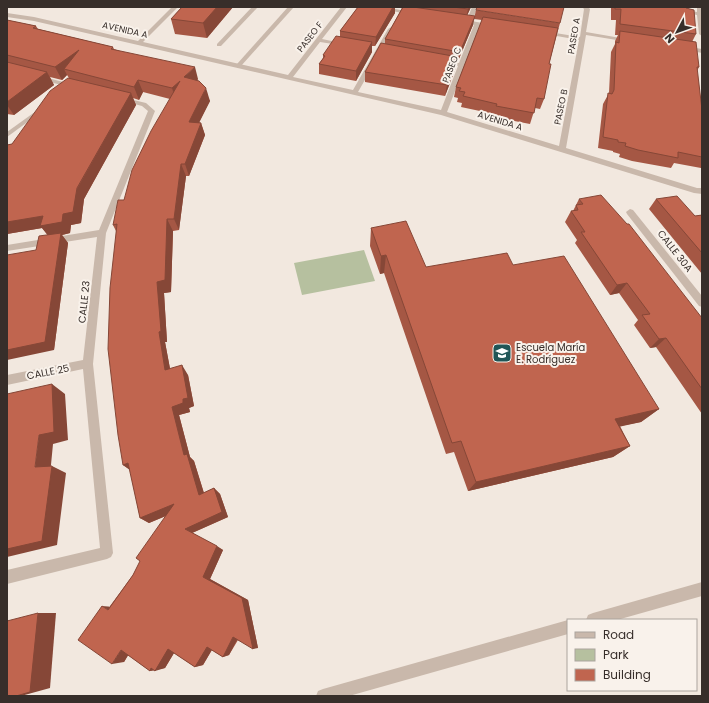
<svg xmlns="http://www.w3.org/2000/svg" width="709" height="703" viewBox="0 0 709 703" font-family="Poppins,sans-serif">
<rect width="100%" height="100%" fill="#f2e8df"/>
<path fill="#b6c09f" d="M364 250 375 281 302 295 294 263Z"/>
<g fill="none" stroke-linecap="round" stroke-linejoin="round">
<g fill="#c9b8ab" fill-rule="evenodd">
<path d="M252 7H258L221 46H217V44Z"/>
<path d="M288 7H294L241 66H237V64Z"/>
</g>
<g fill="#c9b8ab" fill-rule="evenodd">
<path d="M172 7H178L143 42 288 75 341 7H347L322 39 346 44V46L320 42 293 77 353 90 388 29 391 27 394 29 358 92 441 110 458 66 441 62 444 60 459 63 474 25 457 21 460 19 467 20 472 7H478L472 21 497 26 494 28 480 26 447 112 559 146 579 40 540 33 543 31 580 37 584 9 582 7H588L590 9 586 32 632 40 629 42 586 35 566 148 697 188H702V194L694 193 441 115 34 21 7 17V13L34 17 138 41Z"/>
<path d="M371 7H385L416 13 413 15Z"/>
<path d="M697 7 702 8V36L699 34 697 15 679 11 682 9 697 12Z"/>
<path d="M684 46 702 49V53L682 49 681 48Z"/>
<path d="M40 76 75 85 76 86 73 88 38 79 37 78Z"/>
<path d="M121 97 146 103 155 111 106 233 93 364 113 553 111 557 107 559 7 584V570L100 548 83 369 7 385V375L83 360 97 237 7 251V245L99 230 148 111 142 106 119 100V98Z"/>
<path d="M39 109 44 110 7 137V132Z"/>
<path d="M630 209 633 210 702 296V307L699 306 627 214 626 212Z"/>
</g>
<g fill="#c9b8ab" fill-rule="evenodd">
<path d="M702 582V596L617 620H586L588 615 593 613Z"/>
<path d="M568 620V634L349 696H316L318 691 323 689Z"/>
</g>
</g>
<g fill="#a55744">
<path d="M182 7H233L207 38 175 34 171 19Z"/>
<path d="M358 7H471L467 15 473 25 458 61H457L456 67 445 96 365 82V72L385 44V39L402 8 395 7V13L375 46H372V52L356 81 319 74V64L323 58V55L340 37V31Z"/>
<path d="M611 7H686L696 34 692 42 699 67 697 71 702 110V167L701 168 674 163 671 168 632 161 619 157 620 154 613 152V151L598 148 603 104 609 93 611 52 615 44V41L618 35H615L616 20H611Z"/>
<path d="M476 10 560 23 549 64 544 99 540 109 535 108 530 124 493 117 494 114 461 107 462 103 457 102 458 98 454 97 456 87 482 20 474 19Z"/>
<path d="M7 20 36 26 38 29 113 47 114 49 198 79 197 81 210 101 199 122 201 123 205 135 189 176H186L179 230 173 231 171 292 164 293 167 342H165L170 369 188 375 194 406 189 408 190 412 179 415 190 457 194 461 204 493 214 488 220 494 228 517 192 533 223 550 210 579 248 600 258 648 238 640 229 655 223 657 212 650 203 665 195 667 174 653 165 668 150 671 128 655 124 662 110 606 133 575 166 516 149 523 140 518 130 470 123 465 116 231 113 225 170 99 143 92 139 100 133 98 136 105 84 199 81 223 71 225 70 233 62 235 68 243 54 350 36 250 48 235 42 228 7 234V145L12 144 69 78 67 75 62 80 50 77 54 85 14 115 7 114Z"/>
<path d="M579 199 702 318V414L656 347 650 348 634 325 638 320 619 293 610 295 575 243 577 240 565 222 571 211H573Z"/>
<path d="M656 199 695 216 702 215V274L649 209Z"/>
<path d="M371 228 426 267 513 265 659 409 641 422 620 426 630 446 613 457 468 491 454 452 446 454 384 273 380 274 370 246Z"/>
</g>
<g fill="#864737">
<path d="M217 7H233L207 38 203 23Z"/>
<path d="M393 7H395V13L375 46 376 37Z"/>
<path d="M469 7H471L466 18 468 9Z"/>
<path d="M475 16 473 25 458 61 460 52Z"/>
<path d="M372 42V52L356 81V71Z"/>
<path d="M79 50 64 69 67 75 62 80 55 67Z"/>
<path d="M458 57 456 67 445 96 447 85Z"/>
<path d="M195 67 198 79 187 90 184 77Z"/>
<path d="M47 72 54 85 14 115 7 105V102Z"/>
<path d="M138 80 143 92 139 100 134 87Z"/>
<path d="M180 81 176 101 172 88Z"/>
<path d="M206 88 210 101 193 135 189 122Z"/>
<path d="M131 93 136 105 84 199 81 223 71 225 70 233 62 235 68 243 54 350 7 360V350L49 237 42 228 7 234V222L43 216 63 214Z"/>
<path d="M201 123 205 135 189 176 185 164Z"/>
<path d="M181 164 186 176 179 230 174 219Z"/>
<path d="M167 219 173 231 171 292 164 293 167 342H165L172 379 165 370 159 332 157 282Z"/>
<path d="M386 255 384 273 380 274 381 256Z"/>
<path d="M627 283 619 293 610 295 617 285Z"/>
<path d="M666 338 656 347 650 348 659 339Z"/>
<path d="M182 365 188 375 194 406 189 408 190 412 179 415 190 457 194 461 206 500 199 495 184 455 172 407 183 399Z"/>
<path d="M52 384 65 394 68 440 53 444 50 475 35 467 39 435Z"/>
<path d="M659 409 641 422 600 431 615 419Z"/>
<path d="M630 446 613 457 468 491 476 482Z"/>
<path d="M128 463 133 472 123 465Z"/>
<path d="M52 466 66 473 57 545 7 557V549Z"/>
<path d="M214 488 220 494 228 517 192 533 185 529Z"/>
<path d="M174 504 182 509 149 523 140 518Z"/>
<path d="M217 546 223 550 210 579 248 600 258 648 253 649 203 577Z"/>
<path d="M102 606 114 607 108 610Z"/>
<path d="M38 613H56L50 688 21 696H16Z"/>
<path d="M239 636 229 655 223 657 233 637Z"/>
<path d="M214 646 203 665 195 667 207 647Z"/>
<path d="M177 648 165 668 155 671V670L150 671 151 668 168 649Z"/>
<path d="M132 649 124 662 112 664 121 650Z"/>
</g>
<g fill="#c0654f" stroke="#864737">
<path d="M182 7H217L203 23 171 19Z"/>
<path d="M358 7H393L376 37 340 31Z"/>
<path d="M403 7H413L475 16 460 52 385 39Z"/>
<path d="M453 7H469L468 9Z"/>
<path d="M477 7H564L560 23 476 10Z"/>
<path d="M615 7H686V8L694 10 696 34 620 24 621 9H615Z"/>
<path d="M483 17 558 28 549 64H551L544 99 537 98 534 113 496 106 497 104 463 96 465 92 459 91 461 88 456 87Z"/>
<path d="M7 20 36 26 33 28 113 47 111 49 195 67 184 77 199 81 206 88 189 122 201 123 185 164H181L174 219H167L165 280 157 282 161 331 159 332 165 370 182 365 188 398 183 399V403L172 407 184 455 187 454 199 495 214 488 222 512 185 529 217 546 203 577 242 598 253 649 233 637 223 657 207 647 195 667 168 649 155 671 151 668 150 671 121 650 112 664 78 640 102 606 108 610 133 575 140 561 136 558 174 504 140 518 128 463 123 465 118 435 108 349 110 288 117 224 113 225 118 200H124L132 170 151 131 180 81 172 88 138 80 134 87 64 69 79 50 55 67 7 55Z"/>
<path d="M620 31 696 42 699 67H697L702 110V157L678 152V158L638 150 625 146 626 143 618 142V140L603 137 608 93 612 94 614 90 616 42 619 43Z"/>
<path d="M336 36 372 42 356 71 319 64 325 56 323 55Z"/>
<path d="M381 43 458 57 447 85 365 72Z"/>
<path d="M7 62 47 72 7 102Z"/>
<path d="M68 78 131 93 77 188 73 212 63 214 62 222 40 226 43 216 7 222V145L12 144 50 91Z"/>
<path d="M601 195 627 224H629L702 318V389L666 338 659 339 642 315 650 314 627 283 617 285 581 232H585L571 211 578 210 576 205 583 204 579 199Z"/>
<path d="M677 196 695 216 702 215V253L656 199Z"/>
<path d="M406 221 426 267 507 253 513 265 564 256 659 409 615 419 630 446 476 482 461 441 452 443 386 255 381 256 371 228Z"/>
<path d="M61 233 45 342 7 350V255L36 250 39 236Z"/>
<path d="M52 384 54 432 39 435 35 467 52 466 42 541 7 549V394Z"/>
<path d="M38 613 30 692 16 696H7V621Z"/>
</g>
<defs>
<g id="school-square" transform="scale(1)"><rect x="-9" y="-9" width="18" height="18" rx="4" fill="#215657" stroke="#f9f2eb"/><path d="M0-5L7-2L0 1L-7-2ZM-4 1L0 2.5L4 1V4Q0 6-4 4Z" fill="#fff"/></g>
</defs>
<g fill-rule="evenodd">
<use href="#school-square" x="502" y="353"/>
</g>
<g text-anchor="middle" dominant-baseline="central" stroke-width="4" stroke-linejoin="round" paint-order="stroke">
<g font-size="9" fill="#372e2a" stroke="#f9f2eb">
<text transform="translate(125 30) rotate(13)">AVENIDA A</text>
<text transform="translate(574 36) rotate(-81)">PASEO A</text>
<text transform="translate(310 37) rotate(-52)">PASEO F</text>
<text transform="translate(452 65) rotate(-69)">PASEO C</text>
<text transform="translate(561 107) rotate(-78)">PASEO B</text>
<text transform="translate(500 121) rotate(17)">AVENIDA A</text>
</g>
<g font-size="10" fill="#372e2a" stroke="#f9f2eb">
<text transform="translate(675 251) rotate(52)">CALLE 30A</text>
<text transform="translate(84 302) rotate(-84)">CALLE 23</text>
<text transform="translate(48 372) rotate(-11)">CALLE 25</text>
</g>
<g font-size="10" fill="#372e2a" stroke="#f9f2eb" text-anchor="start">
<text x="516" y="347">Escuela María<tspan x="516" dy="12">E. Rodríguez</tspan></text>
</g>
</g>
<rect width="709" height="703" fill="none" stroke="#372e2a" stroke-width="16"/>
<rect x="567" y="619" width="130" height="72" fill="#f9f2eb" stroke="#aba49e"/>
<rect x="575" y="632" width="20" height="6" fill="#c9b8ab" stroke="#aba49e"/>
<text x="603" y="639" font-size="12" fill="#372e2a">Road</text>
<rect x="575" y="649" width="20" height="12" fill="#b6c09f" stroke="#aba49e"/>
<text x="603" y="659" font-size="12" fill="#372e2a">Park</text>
<rect x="575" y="669" width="20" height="12" fill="#c0654f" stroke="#aba49e"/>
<text x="603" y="679" font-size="12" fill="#372e2a">Building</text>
<g transform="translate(677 32) rotate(229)" stroke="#f9f2eb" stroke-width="3" paint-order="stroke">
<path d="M0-3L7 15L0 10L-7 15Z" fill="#372e2a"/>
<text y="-6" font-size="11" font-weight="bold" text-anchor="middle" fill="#372e2a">N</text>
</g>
</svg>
